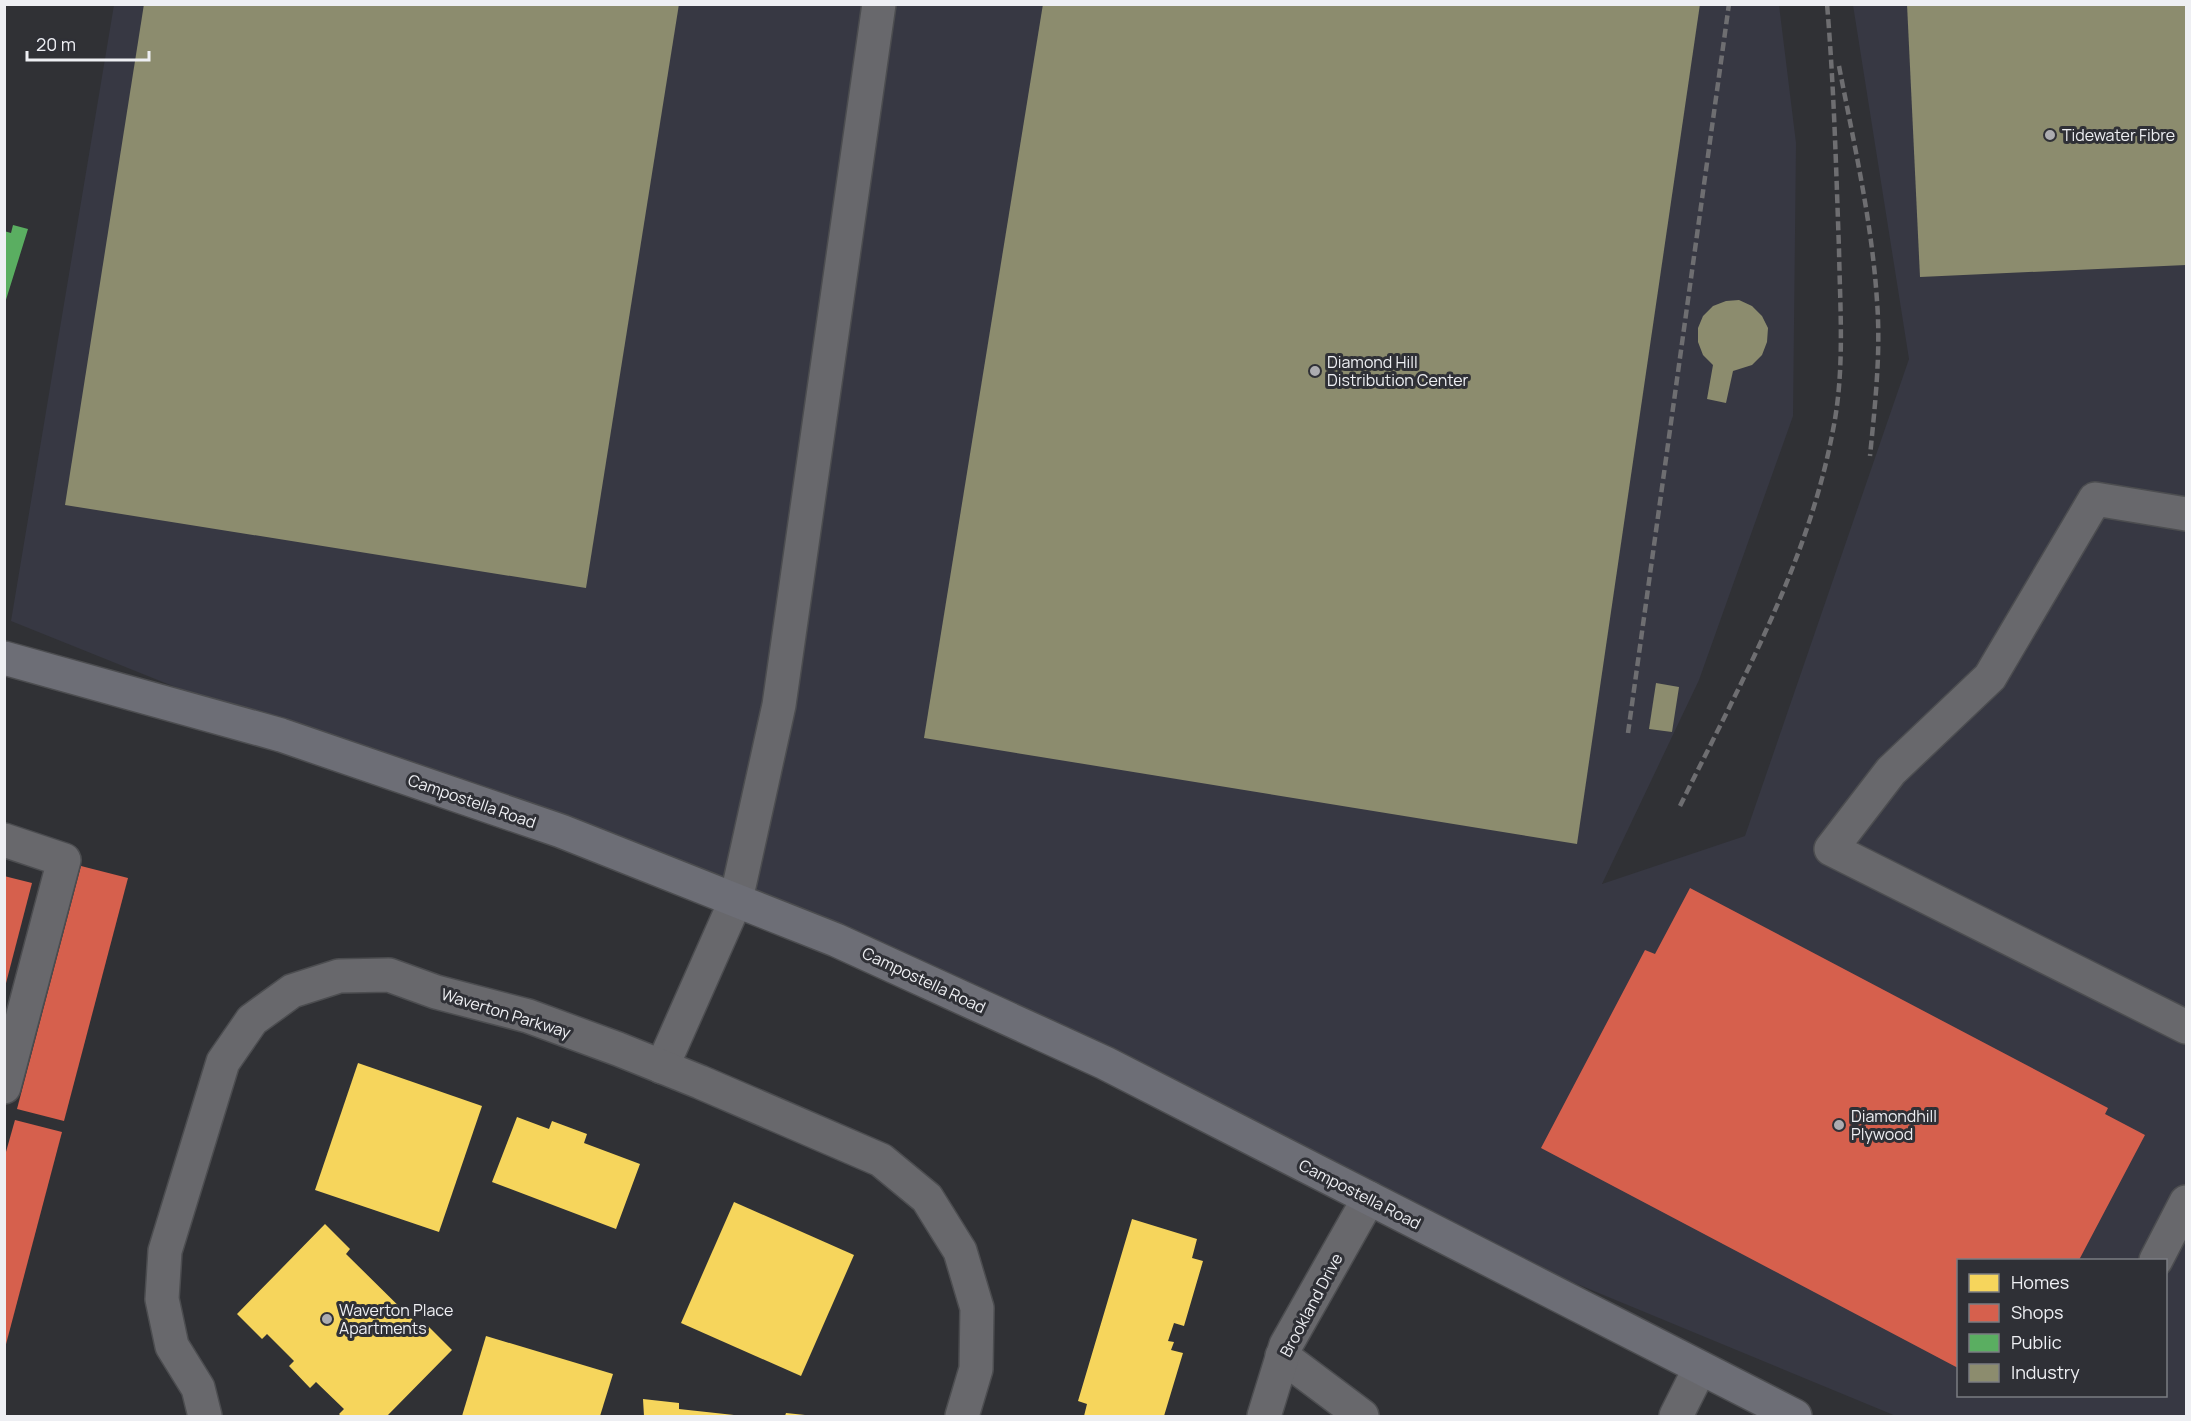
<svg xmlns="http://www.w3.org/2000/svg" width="2191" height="1421" viewBox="0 0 2191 1421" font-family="Manrope,sans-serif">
<rect width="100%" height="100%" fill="#303135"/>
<path fill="#373843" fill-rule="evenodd" d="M114 5H1779L1796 143 1793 416 1699 680 1602 884 1745 836 1909 359 1853 5H2186V1416H1896L1369 1198 1076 1049 11 621ZM1958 1260H2166V1396H1958Z"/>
<g fill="#f6d55c">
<path d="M358 1063 482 1106 439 1232 315 1190Z"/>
<path d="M517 1117 549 1129 552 1121 587 1134 584 1143 640 1164 616 1229 492 1182Z"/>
<path d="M734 1202 854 1255 801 1376 681 1323Z"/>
<path d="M1132 1219 1197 1239 1192 1258 1203 1261 1184 1326 1174 1323 1168 1341 1174 1342 1171 1350 1183 1353 1164 1416H1084L1087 1404 1078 1401Z"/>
<path d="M325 1224 350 1249 346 1254 422 1329 426 1324 452 1350 387 1416H341L339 1414 344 1409 316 1382 310 1388 289 1366 294 1361 267 1334 262 1339 237 1314Z"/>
<path d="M486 1336 613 1374 600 1416H462Z"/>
<path d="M643 1399 679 1403V1409L734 1415V1416H644Z"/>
<path d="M786 1413 805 1415V1416H785Z"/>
</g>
<g fill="#d6604d">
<path d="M81 866 128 878 64 1121 17 1109Z"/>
<path d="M4 876 32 883 5 987 4 986Z"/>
<path d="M1690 888 2108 1108 2105 1114 2145 1135 2079 1260H1958V1368L1541 1148 1645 950 1655 954Z"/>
<path d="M15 1120 62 1132 5 1348 4 1159Z"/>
</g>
<path fill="#5aae61" d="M13 225 28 229 5 303 4 231 11 233Z"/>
<g fill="#8c8c6e">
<path d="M144 4H679L586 588 65 505Z"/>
<path d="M1043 4H1700L1577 844 924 738Z"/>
<path d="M1907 4H2186V265L1920 277Z"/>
<path d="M1739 300 1752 306 1762 316 1768 328 1767 342 1762 355 1752 365 1733 371 1726 403 1707 399 1713 365 1703 355 1698 342V328L1703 316 1713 306 1726 301Z"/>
<path d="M1656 683 1679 687 1672 732 1649 729Z"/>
</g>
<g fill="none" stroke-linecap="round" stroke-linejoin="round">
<g stroke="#4c4d50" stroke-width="36">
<g id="minor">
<path d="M2186 514 2095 499 1990 677 1891 771 1831 849 2186 1027"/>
<path d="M4 840 64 860 4 1087"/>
<path d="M662 1067 736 900 779 705 879 4"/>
<path d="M2156 1260 2186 1202"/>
<path d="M1282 1356 1362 1416"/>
<path d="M205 1416 198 1388 172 1346 162 1299 165 1251 223 1062 252 1020 292 991 339 976 389 975 436 992 528 1016 618 1049 700 1082 881 1160 927 1198 960 1251 977 1308 976 1369 962 1416"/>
<path d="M1264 1416 1286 1345 1369 1198"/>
<path d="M1676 1416 1700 1368"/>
</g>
</g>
<g stroke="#4c4d50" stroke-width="36">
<path id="major" d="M4 658 281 735 561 831 836 940 1105 1063 1795 1416"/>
</g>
<use href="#minor" stroke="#68686c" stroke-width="33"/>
<use href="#major" stroke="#6d6e76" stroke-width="33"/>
<g stroke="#6e6e71" stroke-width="4.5" stroke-dasharray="9 4.5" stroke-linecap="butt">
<path d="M1839 66C1854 144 1872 222 1877 301 1881 353 1875 405 1870 456"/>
<path d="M1628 733 1729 4"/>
<path d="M1680 806C1740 684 1808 564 1833 430 1845 370 1840 309 1839 249 1836 167 1834 86 1827 4"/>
</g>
</g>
<g fill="#acacb0" stroke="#2f3036" stroke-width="2">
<circle cx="2050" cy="135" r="6"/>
<circle cx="1315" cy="371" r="6"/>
<circle cx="1839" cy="1125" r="6"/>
<circle cx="327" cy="1319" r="6"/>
</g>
<g text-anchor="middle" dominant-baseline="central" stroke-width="6" stroke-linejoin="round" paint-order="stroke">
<g font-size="16" fill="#eeeff3" stroke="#2f3036" text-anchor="start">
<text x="2062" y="135">Tidewater Fibre</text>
<text x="1327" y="362">Diamond Hill<tspan x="1327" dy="18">Distribution Center</tspan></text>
<text x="1851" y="1116">Diamondhill<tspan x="1851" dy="18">Plywood</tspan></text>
<text x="339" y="1310">Waverton Place<tspan x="339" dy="18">Apartments</tspan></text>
</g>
<g font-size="16" fill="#eeeff3" stroke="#2f3036">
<text transform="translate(472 801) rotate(19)">Campostella Road</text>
<text transform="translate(924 980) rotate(25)">Campostella Road</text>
<text transform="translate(506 1013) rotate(17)">Waverton Parkway</text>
<text transform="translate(1360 1194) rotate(27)">Campostella Road</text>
<text transform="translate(1311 1305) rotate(-62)">Brookland Drive</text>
</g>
</g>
<rect width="2191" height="1421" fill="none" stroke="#eeeff3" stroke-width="12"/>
<rect x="1957" y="1259" width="210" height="138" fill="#2f3036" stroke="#7b7c82" stroke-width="1.5"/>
<rect x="1969" y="1274" width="30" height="18" fill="#f6d55c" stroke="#7b7c82" stroke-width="1.5"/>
<text x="2011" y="1289" font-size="18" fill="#eeeff3">Homes</text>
<rect x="1969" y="1304" width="30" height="18" fill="#d6604d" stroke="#7b7c82" stroke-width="1.5"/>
<text x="2011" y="1319" font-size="18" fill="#eeeff3">Shops</text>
<rect x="1969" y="1334" width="30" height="18" fill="#5aae61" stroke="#7b7c82" stroke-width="1.5"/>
<text x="2011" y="1349" font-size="18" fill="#eeeff3">Public</text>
<rect x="1969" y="1364" width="30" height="18" fill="#8c8c6e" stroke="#7b7c82" stroke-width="1.5"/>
<text x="2011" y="1379" font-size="18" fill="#eeeff3">Industry</text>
<path d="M27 51v9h122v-9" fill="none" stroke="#eeeff3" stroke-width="3"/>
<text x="36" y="51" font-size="18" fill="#eeeff3" stroke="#2f3036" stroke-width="4.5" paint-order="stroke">20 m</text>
</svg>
